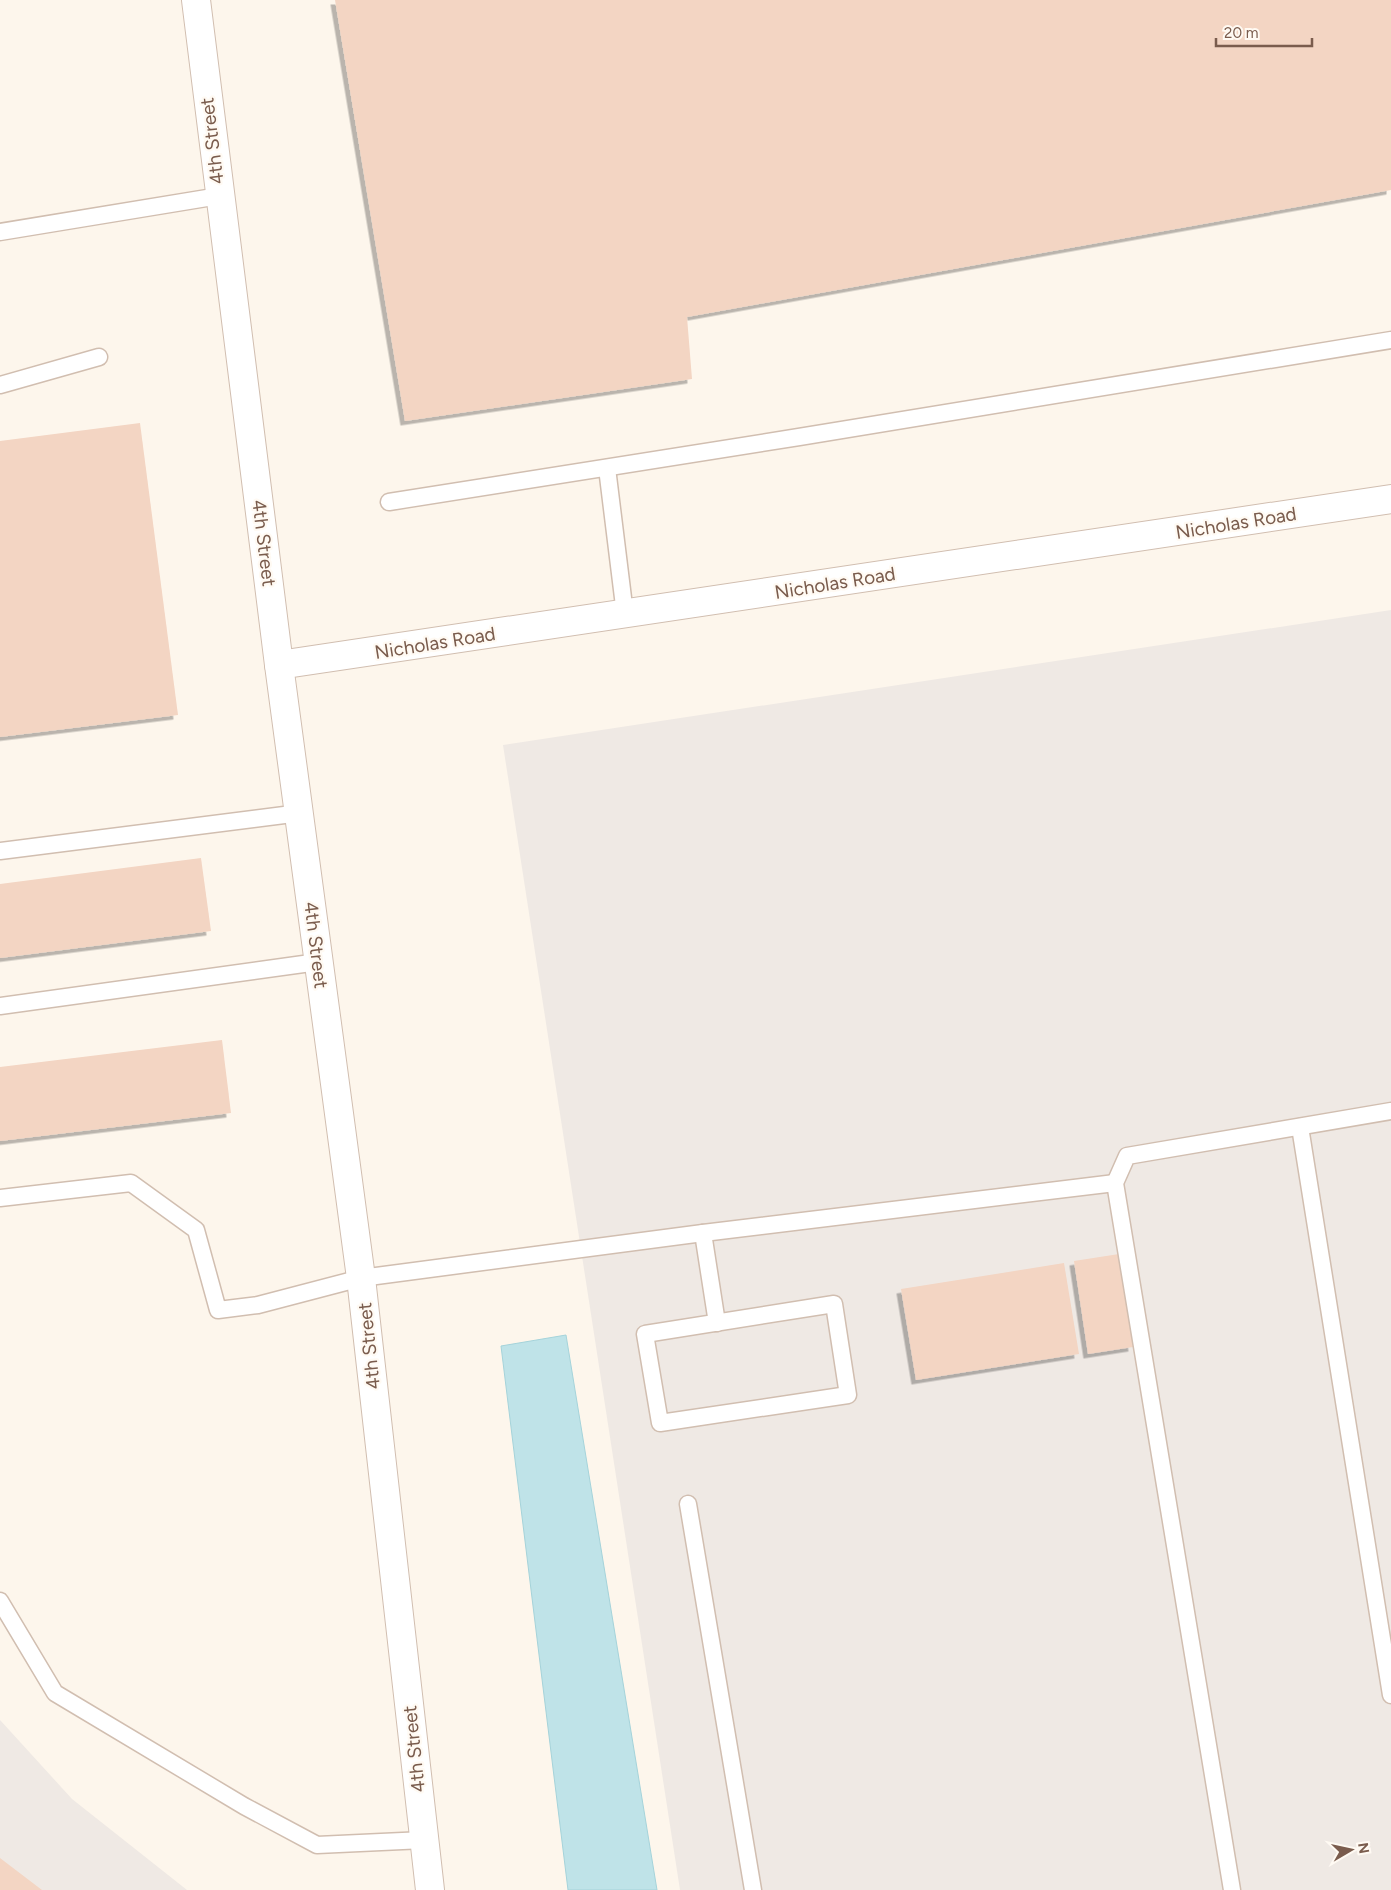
<svg xmlns="http://www.w3.org/2000/svg" width="1391" height="1890" viewBox="0 0 1391 1890" font-family="Figtree,sans-serif">
<defs>
<filter id="shadow"><feDropShadow dx="-4.5" dy="4.5" stdDeviation="0" flood-color="#0004"/></filter>
</defs>
<rect width="100%" height="100%" fill="#fdf6ec"/>
<g fill="#efe9e4">
<path d="M1391 610V1890H680L503 745Z"/>
<path d="M0 1720 72 1799 187 1890H0Z"/>
</g>
<path fill="#bfe3e8" stroke="#a5d3da" d="M566 1335 657 1890H568L501 1346Z"/>
<g fill="#f3d5c3" filter="url(#shadow)">
<path d="M335 0H1391V190L687 317 692 379 405 421Z"/>
<path d="M140 423 178 715 0 737V441Z"/>
<path d="M201 858 211 931 0 958V884Z"/>
<path d="M222 1040 231 1113 0 1141V1067Z"/>
<path d="M1119 1254 1133 1347 1088 1354 1074 1261Z"/>
<path d="M1064 1263 1079 1354 916 1380 901 1289Z"/>
<path d="M0 1858 42 1890H0Z"/>
</g>
<g fill="none" stroke-linecap="round" stroke-linejoin="round">
<g stroke="#d1beb0" stroke-width="19">
<g id="service">
<path d="M0 232 219 196"/>
<path d="M0 385 99 357"/>
<path d="M607 468 625 614"/>
<path d="M389 502 799 437 1391 340"/>
<path d="M0 851 300 813"/>
<path d="M0 1006 318 962"/>
<path d="M1300 1127 1391 1695"/>
<path d="M0 1198 131 1183 196 1230 218 1310 258 1305 361 1278 703 1233 1115 1183"/>
<path d="M703 1233 717 1323"/>
<path d="M834 1304 848 1395 660 1423 645 1334Z"/>
<path d="M688 1504 753 1890"/>
<path d="M0 1601 55 1693 244 1806 317 1845 424 1840"/>
<path d="M1232 1890 1115 1183 1127 1156 1391 1111"/>
</g>
</g>
<g stroke="#d1beb0" stroke-width="30">
<path id="minor" d="M279 665 1391 499"/>
</g>
<g stroke="#d1beb0" stroke-width="30">
<path id="tertiary" d="M196 0 279 665 361 1278 430 1890"/>
</g>
<use href="#service" stroke="#fff" stroke-width="16"/>
<use href="#minor" stroke="#fff" stroke-width="28"/>
<use href="#tertiary" stroke="#fff" stroke-width="28"/>
</g>
<g text-anchor="middle" dominant-baseline="central" stroke-width="4.5" stroke-linejoin="round" paint-order="stroke">
<g font-size="19" fill="#7a5c4d" stroke="#fffaf3">
<text transform="translate(212 141) rotate(-97)">4th Street</text>
<text transform="translate(1236 523) rotate(-9)">Nicholas Road</text>
<text transform="translate(264 543) rotate(83)">4th Street</text>
<text transform="translate(835 583) rotate(-9)">Nicholas Road</text>
<text transform="translate(435 643) rotate(-9)">Nicholas Road</text>
<text transform="translate(316 945) rotate(83)">4th Street</text>
<text transform="translate(369 1346) rotate(-96)">4th Street</text>
<text transform="translate(414 1749) rotate(-96)">4th Street</text>
</g>
</g>
<g transform="translate(1351 1850) rotate(81)" stroke="#fffaf3" stroke-width="4" paint-order="stroke">
<path d="M0-4L9 19L0 12L-9 19Z" fill="#7a5c4d"/>
<text y="-8" font-size="14" font-weight="bold" text-anchor="middle" fill="#7a5c4d">N</text>
</g>
<path d="M1216 38v8h96v-8" fill="none" stroke="#7a5c4d" stroke-width="2.5"/>
<text x="1224" y="38" font-size="15" fill="#7a5c4d" stroke="#fffaf3" stroke-width="4" paint-order="stroke">20 m</text>
</svg>
